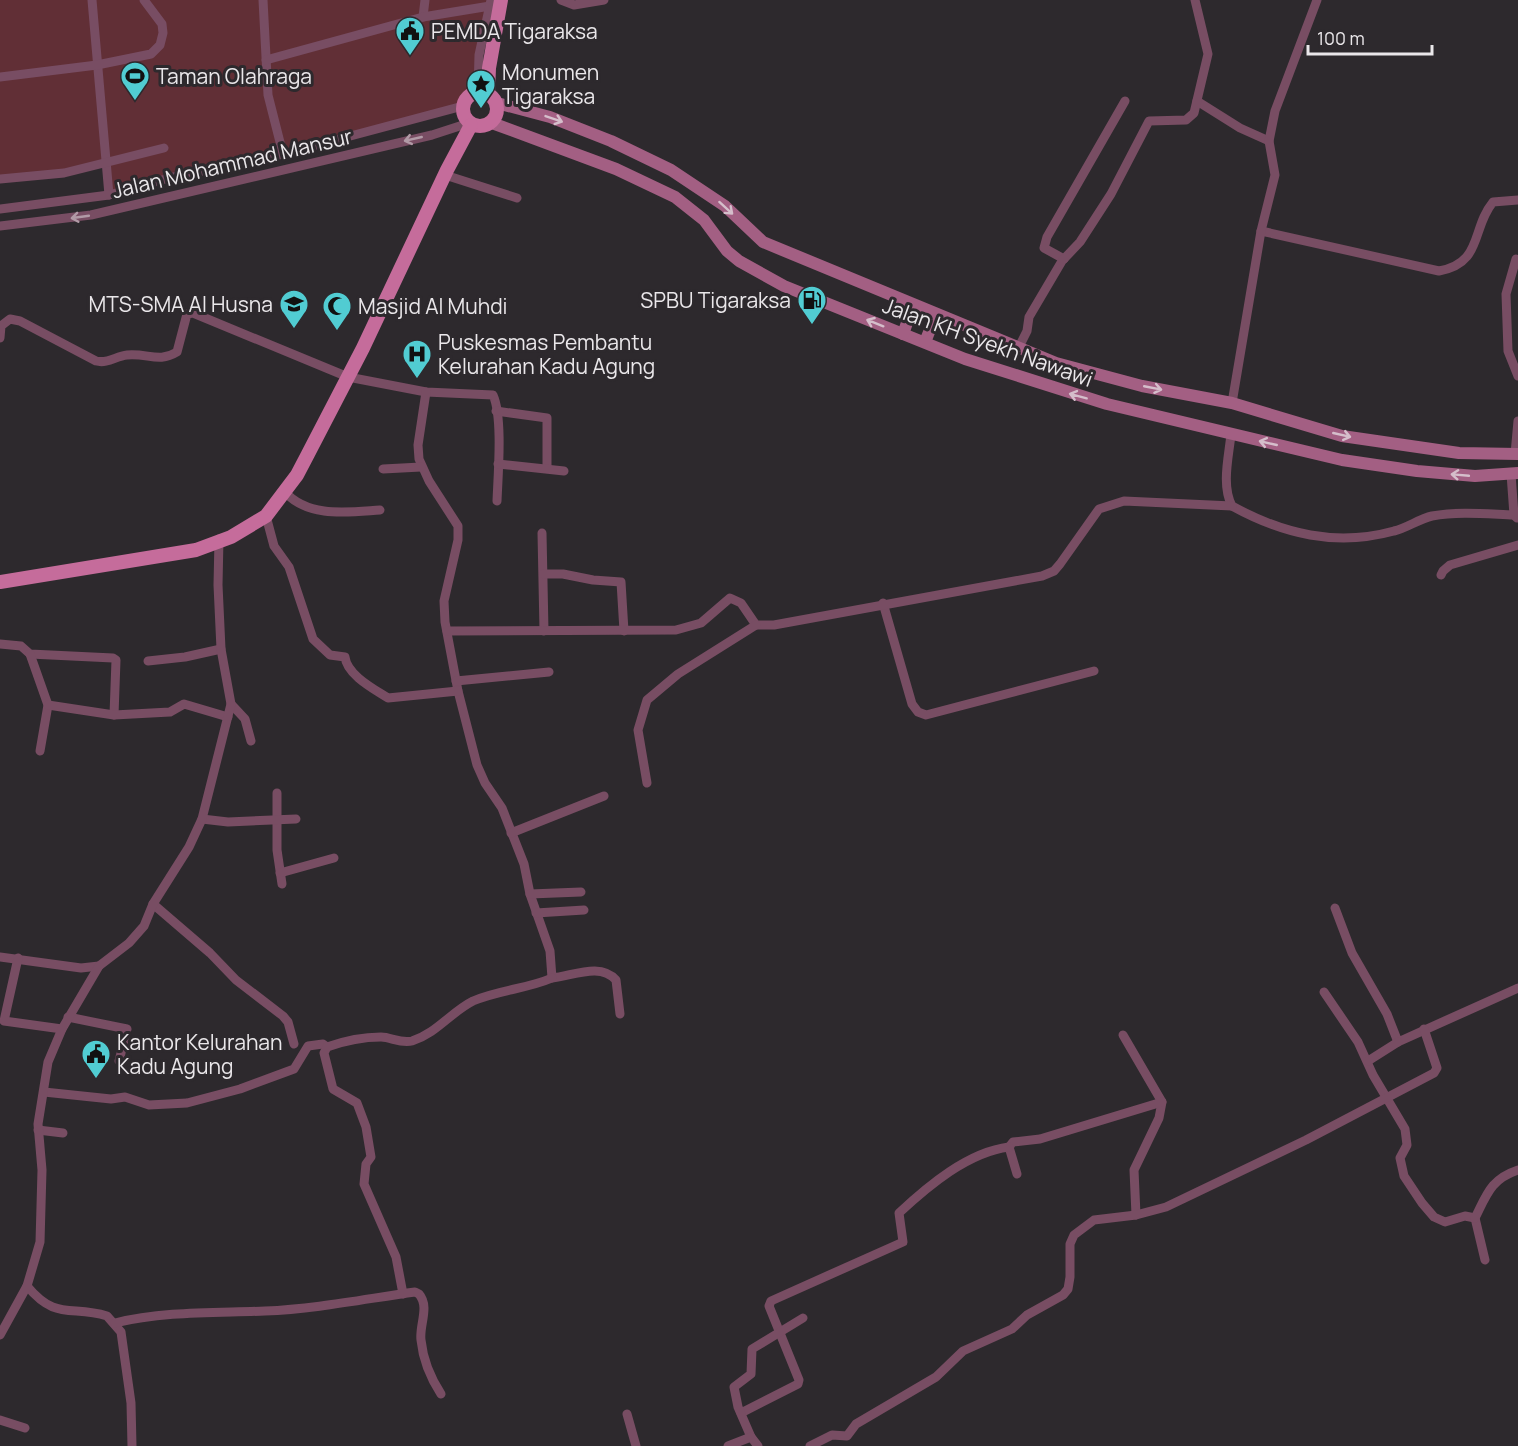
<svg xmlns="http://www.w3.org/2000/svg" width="1518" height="1446" viewBox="0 0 1518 1446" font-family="Manrope,sans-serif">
<rect width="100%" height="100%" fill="#2d292d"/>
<path fill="#612f36" d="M0 0H491L478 92 466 100 463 106 109 195 107 164 0 180Z"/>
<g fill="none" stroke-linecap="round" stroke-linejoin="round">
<g stroke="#784d63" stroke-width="9">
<path d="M92 0 109 195"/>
<path d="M263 0 268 95 283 154"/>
<path d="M561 0 574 5 604 0"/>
<path d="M423 17 425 0"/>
<path d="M266 60 423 17 490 6"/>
<path d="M0 77 97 65 151 54 160 45 163 33 162 24 144 0"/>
<path d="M478 92 479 55 491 0"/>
<path d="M1197 101 1240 128 1269 141"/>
<path d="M445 175 517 198"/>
<path d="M0 179 64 173 164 148"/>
<path d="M0 209 109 195 169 178 283 154 463 106"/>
<path d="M0 226 91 215 432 135 469 123"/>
<path d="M1261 231 1439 271C1483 263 1471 229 1493 202L1518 200"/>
<path d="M1064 259 1044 248 1047 237 1125 101"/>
<path d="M1516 259 1506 294 1508 351 1518 376"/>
<path d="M0 338 1 326 10 319 20 321 96 361C108 364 116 356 127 355 148 353 159 363 177 352L187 314 193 313 348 377 426 392 493 395C503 417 498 475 497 501"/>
<path d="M1018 349 1027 331 1029 317 1062 261 1080 242 1111 194 1149 121 1186 120 1194 113 1208 54 1195 0"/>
<path d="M426 392 418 445 419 459 429 481 458 526V540L444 601 445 622 458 691 477 765 485 783 502 808 524 864 530 894 550 951 552 978C573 976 600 962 616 980L620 1014"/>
<path d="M1232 403 1261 231 1275 175 1269 141 1275 111 1317 0"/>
<path d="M496 411 547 418V467"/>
<path d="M1231 434C1229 456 1221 485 1232 506 1283 534 1336 547 1394 531 1407 528 1419 519 1432 516 1459 511 1487 514 1514 515"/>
<path d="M1515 454 1518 421"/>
<path d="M498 464 564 471"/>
<path d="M383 469 421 467"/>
<path d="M1511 474 1514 515 1517 518"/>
<path d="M285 492C308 518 348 512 380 510"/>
<path d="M266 516 274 546 289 567 313 639 330 655 345 657C347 675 374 689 388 698L458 691"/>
<path d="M542 533 544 631"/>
<path d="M544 574H563L593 580 621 582 624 631"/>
<path d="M1441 575 1443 571 1450 565 1518 545"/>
<path d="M883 603 912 704 918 712 926 715 1094 671"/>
<path d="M447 631 676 630 701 623 730 598 741 603 756 625H774L1042 576 1054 571 1060 564 1099 509 1124 501 1232 506"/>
<path d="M0 644 21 646 30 654 113 658 116 660 114 715"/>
<path d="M30 654 48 705 40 751"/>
<path d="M148 661 185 657 221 649"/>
<path d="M456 681 549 672"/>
<path d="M231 704 245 719 251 741"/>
<path d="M48 705 114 715 170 712 184 704 228 717"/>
<path d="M647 783 638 730 647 700 678 674 756 625"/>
<path d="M277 793V850L282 884"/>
<path d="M202 819 228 822 296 819"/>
<path d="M511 833 604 796"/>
<path d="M280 873 334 858"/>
<path d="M530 894 581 892"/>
<path d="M153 904 210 953 236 980 283 1016 288 1022 294 1044"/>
<path d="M1335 908 1352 953 1387 1014 1398 1042 1518 988"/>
<path d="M536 913 584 910"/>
<path d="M0 957 81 968 99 966"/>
<path d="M18 958 4 1021 62 1029"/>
<path d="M1324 992 1358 1042 1373 1075 1405 1129 1407 1145 1400 1158 1404 1176 1422 1203 1434 1217 1445 1222 1465 1216 1475 1218 1485 1260"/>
<path d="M68 1017 127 1029 119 1061"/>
<path d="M1123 1035 1162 1102 1159 1118 1134 1170 1136 1215"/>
<path d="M1368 1061 1398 1042"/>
<path d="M44 1092 111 1099 125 1097 149 1105 187 1103 240 1089 294 1069 308 1046 323 1044 327 1047"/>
<path d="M38 1130 63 1133"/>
<path d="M1017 1174 1009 1147 1013 1142 1040 1139 1162 1102"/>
<path d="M1475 1218C1487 1194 1491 1179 1518 1170"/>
<path d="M27 1286C56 1321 71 1305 107 1316L121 1332 131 1403 132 1446"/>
<path d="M403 1294 396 1257 364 1184 366 1164 371 1157 366 1127 357 1103 333 1089 324 1053 327 1047C344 1041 362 1037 381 1037 391 1037 401 1044 412 1041 437 1033 451 1012 473 1001 498 990 527 989 552 978"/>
<path d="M115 1323C163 1311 216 1313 265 1311 315 1309 365 1299 415 1292L419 1294C430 1307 419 1325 421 1340 423 1360 430 1377 441 1394"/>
<path d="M0 1335 27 1286 40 1242 42 1170 38 1124 48 1062 62 1029 99 966 129 943 144 926 153 904 189 847 202 819 231 704 221 649 218 585 219 539"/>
<path d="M741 1413 798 1384 799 1380 769 1306 771 1301 903 1242 899 1213C928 1186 968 1152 1009 1147"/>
<path d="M627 1414 636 1446"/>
<path d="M0 1420 25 1428"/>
<path d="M751 1437 738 1407 734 1387 751 1374 752 1349 803 1318"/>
<path d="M728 1446 751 1437 758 1446"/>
<path d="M810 1446 832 1435 847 1436 856 1424 936 1377 963 1351 1012 1329 1027 1315 1063 1295 1068 1289 1070 1277V1244L1074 1235 1094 1220 1136 1215 1166 1207 1306 1140 1434 1073 1437 1068 1424 1029"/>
</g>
<g stroke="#a35f83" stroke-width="12">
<path d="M497 103 550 117 611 141 671 170 725 206 763 242 1056 363 1142 386 1232 403 1342 436 1459 453 1518 454"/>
<path d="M492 123 616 169 675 197 704 220 727 251 739 261 784 286 965 359 1107 404 1342 460 1417 471 1475 476 1518 473"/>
<path d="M903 334 913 306"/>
<path d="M925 342 936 315"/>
</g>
<g stroke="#c56c9b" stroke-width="14">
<circle cx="480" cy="109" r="17"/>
<path d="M488 93 489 68 501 0"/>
<path d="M0 582 196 550 231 537 266 516 297 475 308 454 363 348 447 170 471 125"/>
</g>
</g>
<defs><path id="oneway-shaft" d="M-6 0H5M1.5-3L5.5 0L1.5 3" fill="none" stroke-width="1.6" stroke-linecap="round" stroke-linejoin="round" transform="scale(1.5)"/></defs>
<g stroke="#d5becb">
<use href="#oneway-shaft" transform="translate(554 119) rotate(19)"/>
<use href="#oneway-shaft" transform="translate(726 208) rotate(42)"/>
<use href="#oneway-shaft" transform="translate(875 323) rotate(-158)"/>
<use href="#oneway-shaft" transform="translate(1153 388) rotate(11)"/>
<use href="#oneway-shaft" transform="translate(1078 396) rotate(-165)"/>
<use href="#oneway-shaft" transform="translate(1342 435) rotate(13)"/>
<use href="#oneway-shaft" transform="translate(1268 443) rotate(-167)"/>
<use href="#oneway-shaft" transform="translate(1460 475) rotate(-175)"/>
</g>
<g stroke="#b19aa6">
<use href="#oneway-shaft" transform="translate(413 139) rotate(167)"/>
<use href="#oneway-shaft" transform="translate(80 217) rotate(172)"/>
</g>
<defs>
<g id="civic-pin" transform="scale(1.5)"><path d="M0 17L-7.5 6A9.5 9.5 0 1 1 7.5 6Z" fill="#51ccd2" stroke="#2d292d"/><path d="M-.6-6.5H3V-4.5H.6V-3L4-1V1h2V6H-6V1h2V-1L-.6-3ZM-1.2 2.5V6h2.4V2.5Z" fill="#111"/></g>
<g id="stadium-pin" transform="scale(1.5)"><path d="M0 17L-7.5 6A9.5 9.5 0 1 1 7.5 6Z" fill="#51ccd2" stroke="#2d292d"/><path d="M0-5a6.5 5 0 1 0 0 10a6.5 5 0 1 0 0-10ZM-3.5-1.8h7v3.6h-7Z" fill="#111"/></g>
<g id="sight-pin" transform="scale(1.5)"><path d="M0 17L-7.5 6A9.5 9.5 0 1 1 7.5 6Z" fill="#51ccd2" stroke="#2d292d"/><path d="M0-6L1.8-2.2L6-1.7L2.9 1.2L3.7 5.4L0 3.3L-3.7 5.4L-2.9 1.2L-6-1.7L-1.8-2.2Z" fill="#111"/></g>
<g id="fuel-pin" transform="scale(1.5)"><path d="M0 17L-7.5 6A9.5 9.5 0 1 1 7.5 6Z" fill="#51ccd2" stroke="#2d292d"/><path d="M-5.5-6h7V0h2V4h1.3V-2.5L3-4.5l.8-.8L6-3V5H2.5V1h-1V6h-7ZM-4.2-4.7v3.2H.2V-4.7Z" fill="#111"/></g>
<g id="school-pin" transform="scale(1.5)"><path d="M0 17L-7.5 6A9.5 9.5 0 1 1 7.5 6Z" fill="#51ccd2" stroke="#2d292d"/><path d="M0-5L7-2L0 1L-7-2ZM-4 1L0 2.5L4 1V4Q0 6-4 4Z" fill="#111"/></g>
<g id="mosque-pin" transform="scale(1.5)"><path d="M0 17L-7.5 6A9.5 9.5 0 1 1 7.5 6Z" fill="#51ccd2" stroke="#2d292d"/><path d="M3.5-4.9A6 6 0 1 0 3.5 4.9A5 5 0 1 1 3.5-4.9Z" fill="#111"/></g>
<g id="hospital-pin" transform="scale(1.5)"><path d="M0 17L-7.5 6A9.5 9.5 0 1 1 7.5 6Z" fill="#51ccd2" stroke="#2d292d"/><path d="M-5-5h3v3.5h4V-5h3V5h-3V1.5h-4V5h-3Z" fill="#111"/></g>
</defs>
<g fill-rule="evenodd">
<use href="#civic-pin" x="410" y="31"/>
<use href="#stadium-pin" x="135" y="76"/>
<use href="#sight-pin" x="481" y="84"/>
<use href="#fuel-pin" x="812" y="300"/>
<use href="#school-pin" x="294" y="304"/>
<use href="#mosque-pin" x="337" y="306"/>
<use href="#hospital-pin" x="417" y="354"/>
<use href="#civic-pin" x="96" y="1054"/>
</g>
<g text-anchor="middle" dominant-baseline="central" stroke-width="6" stroke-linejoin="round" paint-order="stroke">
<g font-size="21" fill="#eae7ea" stroke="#2d292d" text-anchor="start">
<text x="431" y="31">PEMDA Tigaraksa</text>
<text x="502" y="72">Monumen<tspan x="502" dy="24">Tigaraksa</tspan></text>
<text x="156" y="76">Taman Olahraga</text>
<text x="791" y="300" text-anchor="end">SPBU Tigaraksa</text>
<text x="273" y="304" text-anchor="end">MTS-SMA Al Husna</text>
<text x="358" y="306">Masjid Al Muhdi</text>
<text x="438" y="342">Puskesmas Pembantu<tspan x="438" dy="24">Kelurahan Kadu Agung</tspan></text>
<text x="117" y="1042">Kantor Kelurahan<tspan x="117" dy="24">Kadu Agung</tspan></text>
</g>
<g font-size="21" fill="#eae7ea" stroke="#2d292d">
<text transform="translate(232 163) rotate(-13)">Jalan Mohammad Mansur</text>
<text transform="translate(988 342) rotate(20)">Jalan KH Syekh Nawawi</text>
</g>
</g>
<path d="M1308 45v9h124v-9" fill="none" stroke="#eae7ea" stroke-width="3"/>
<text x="1317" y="45" font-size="18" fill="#eae7ea" stroke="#2d292d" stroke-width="4.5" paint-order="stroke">100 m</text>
</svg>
